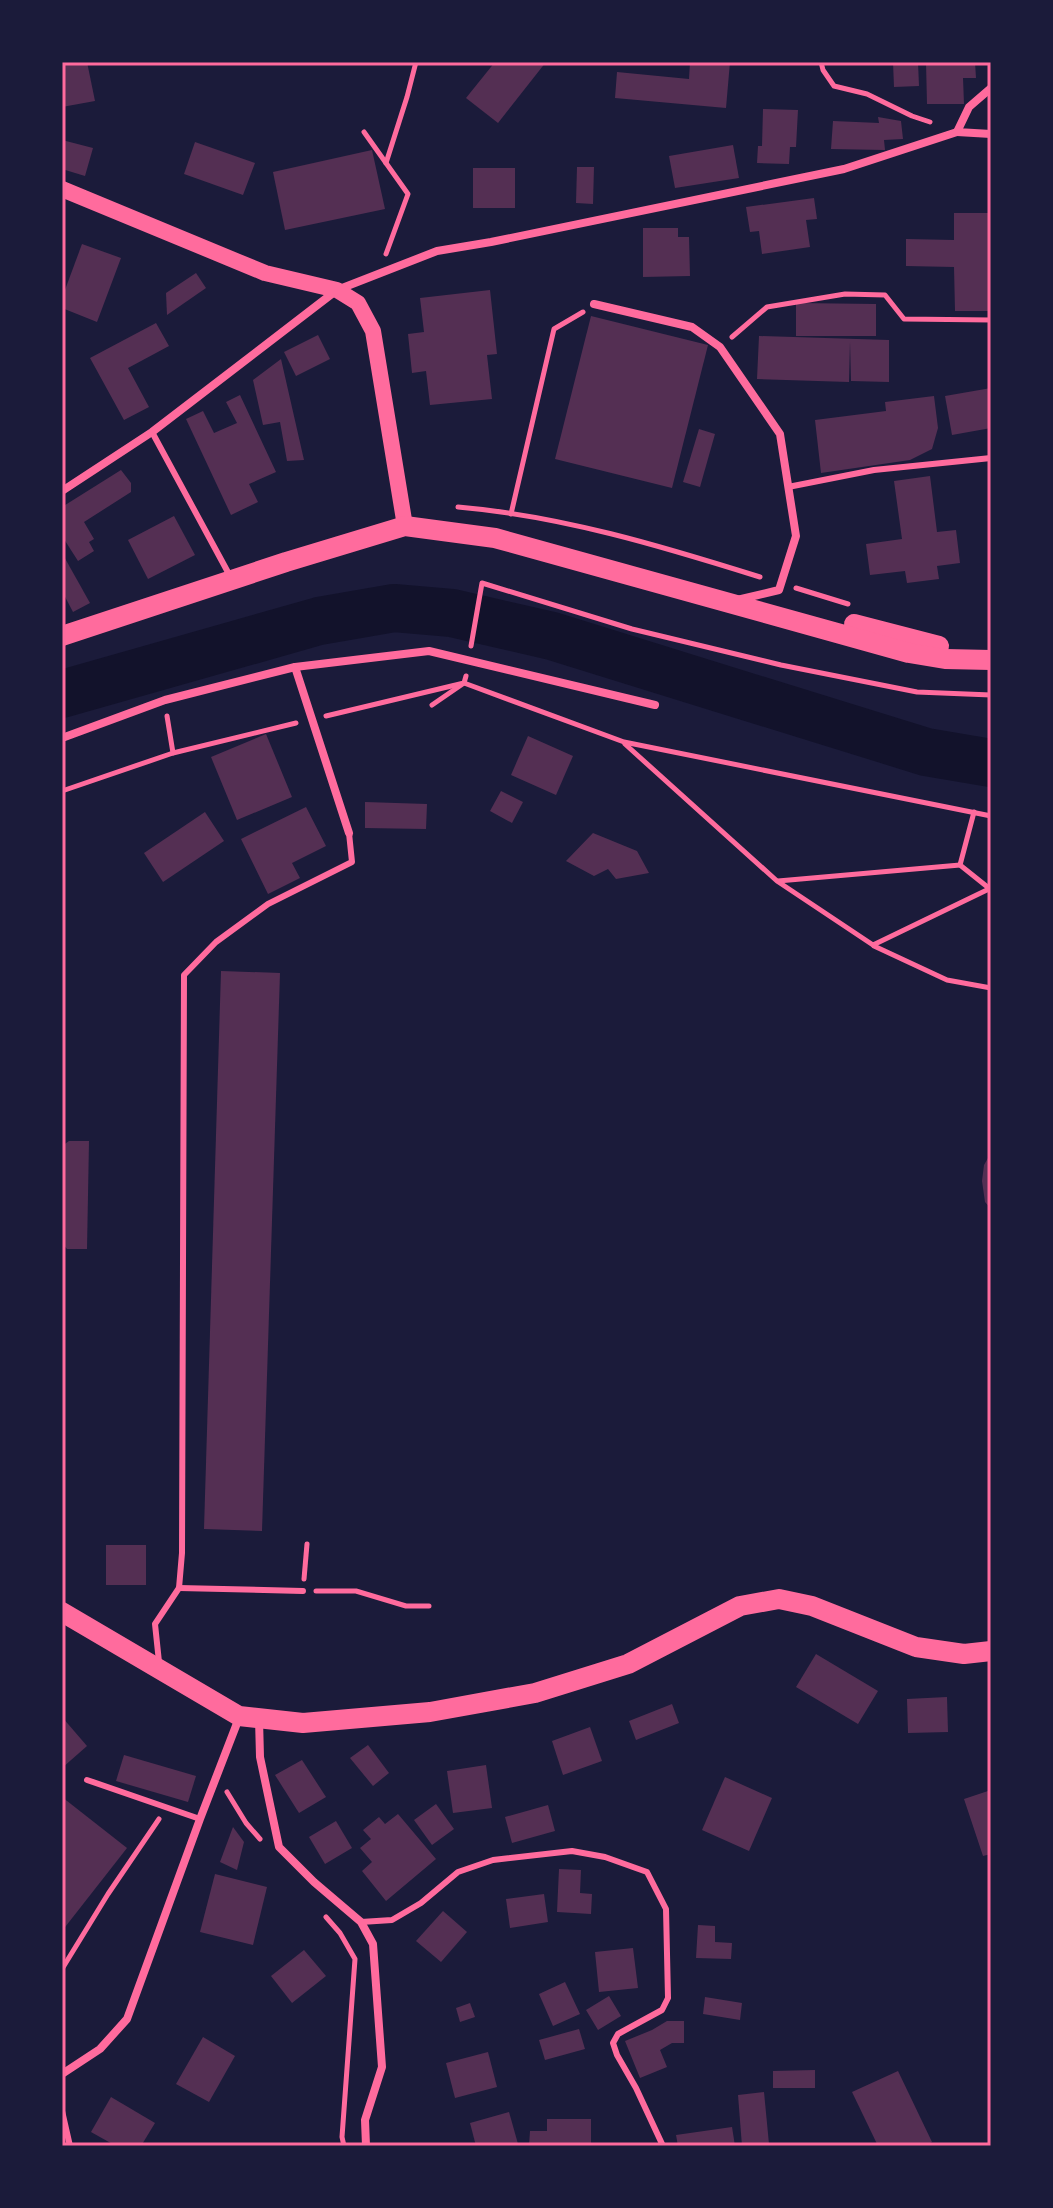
<svg xmlns="http://www.w3.org/2000/svg" width="1053" height="2208" viewBox="0 0 1053 2208" font-family="'DM Sans',sans-serif">
<rect width="100%" height="100%" fill="#1b1b3a"/>
<g fill="none" stroke-linecap="round" stroke-linejoin="round">
<path stroke="#12122b" stroke-width="48" d="M62 694 319 621 394 608 452 613 552 636 926 752 991 763"/>
</g>
<g fill="#542f53">
<path d="M77 62H87L95 101 62 107V65Z"/>
<path d="M495 62H546L498 123 466 98Z"/>
<path d="M690 62H730L726 108 615 98 617 72 689 79Z"/>
<path d="M893 62H918L919 86 894 87Z"/>
<path d="M926 62H975L976 78H963L964 104H927Z"/>
<path d="M763 109 798 110 796 147H790L789 164 757 163 758 146H762Z"/>
<path d="M878 117 901 121 903 139 884 140 885 150 831 149 833 121 879 123Z"/>
<path d="M62 140 93 148 85 176 62 169Z"/>
<path d="M195 142 255 163 243 195 184 174Z"/>
<path d="M733 145 739 178 675 188 669 156Z"/>
<path d="M372 150 385 209 285 230 273 172Z"/>
<path d="M577 167H594L593 204 576 203Z"/>
<rect x="473" y="168" width="42" height="40"/>
<path d="M814 198 817 219 806 220 810 247 762 254 759 231 750 232 746 207Z"/>
<path d="M954 213H990L991 311H955L954 267 906 266V239L954 240Z"/>
<path d="M643 228H678V237H689L690 276 643 277Z"/>
<path d="M82 244 121 258 97 322 62 308V298Z"/>
<path d="M196 273 206 288 167 315 166 293Z"/>
<path d="M490 290 497 354 487 355 492 399 430 405 426 371 412 373 408 334 424 332 420 298Z"/>
<path d="M796 303 876 304V336H796Z"/>
<path d="M591 316 708 345 672 488 555 459Z"/>
<path d="M156 323 169 346 128 368 149 407 124 420 90 358Z"/>
<path d="M318 335 330 359 296 376 284 352Z"/>
<path d="M759 336 889 340V382L851 381 850 342 849 382 757 379Z"/>
<path d="M281 359 304 460 287 461 280 422 263 425 253 380Z"/>
<path d="M991 388V428L952 435 945 396Z"/>
<path d="M240 395 276 472 249 484 258 502 231 515 186 419 203 411 214 433 237 423 226 402Z"/>
<path d="M934 396 938 428 932 449 910 460 821 473 815 420 886 411 885 402Z"/>
<path d="M699 429 715 434 700 487 683 482Z"/>
<path d="M121 470 131 483V492L84 522 94 539 89 542 94 551 78 561 62 536V507Z"/>
<path d="M930 476 937 532 956 530 960 563 937 566 939 579 907 583 905 571 870 575 866 544 902 539 894 481Z"/>
<path d="M174 516 195 555 148 579 128 540Z"/>
<path d="M62 553 90 603 73 612 62 591Z"/>
<path d="M266 734 292 797 237 820 211 757Z"/>
<path d="M528 736 573 756 556 795 511 775Z"/>
<path d="M501 791 523 802 512 823 490 811Z"/>
<path d="M365 802 427 804 426 829 365 828Z"/>
<path d="M306 807 326 846 292 863 300 878 268 894 241 839Z"/>
<path d="M205 812 224 841 163 882 144 853Z"/>
<path d="M593 833 637 851 649 873 616 879 608 869 594 876 566 861Z"/>
<path d="M221 971 280 973 262 1531 204 1529Z"/>
<path d="M69 1141H89L87 1249H67L62 1243V1146Z"/>
<path d="M989 1151H991V1209L985 1202 982 1181 984 1165 988 1158Z"/>
<rect x="106" y="1545" width="40" height="40"/>
<path d="M816 1654 878 1691 858 1724 796 1687Z"/>
<path d="M947 1697 948 1732 908 1733 907 1699Z"/>
<path d="M672 1704 679 1723 636 1740 629 1721Z"/>
<path d="M62 1717 87 1746 62 1768Z"/>
<path d="M590 1727 602 1761 563 1775 552 1741Z"/>
<path d="M368 1745 389 1773 373 1786 350 1758Z"/>
<path d="M124 1755 196 1776 188 1802 116 1781Z"/>
<path d="M302 1760 326 1797 299 1813 275 1775Z"/>
<path d="M486 1765 492 1808 453 1813 447 1771Z"/>
<path d="M725 1777 772 1798 749 1851 702 1830Z"/>
<path d="M991 1790V1854L983 1856 964 1799Z"/>
<path d="M62 1797 127 1848 62 1931Z"/>
<path d="M436 1804 454 1829 432 1845 414 1820Z"/>
<path d="M548 1805 555 1831 512 1843 505 1817Z"/>
<path d="M398 1814 436 1859 386 1901 362 1871 372 1862 360 1848 371 1839 363 1830 379 1817 385 1824Z"/>
<path d="M336 1821 352 1848 325 1864 309 1837Z"/>
<path d="M233 1827 244 1842 237 1870 220 1862Z"/>
<path d="M559 1869 581 1870 580 1893 592 1894 591 1914 557 1912Z"/>
<path d="M215 1874 267 1887 253 1945 200 1932Z"/>
<path d="M544 1894 548 1922 510 1928 506 1899Z"/>
<path d="M443 1911 467 1932 441 1962 416 1941Z"/>
<path d="M698 1925 715 1926V1942L732 1943 731 1959 696 1958Z"/>
<path d="M633 1948 638 1988 599 1992 595 1952Z"/>
<path d="M304 1950 326 1976 292 2003 271 1976Z"/>
<path d="M565 1982 580 2014 553 2026 539 1994Z"/>
<path d="M609 1996 621 2016 598 2030 586 2010Z"/>
<path d="M705 1997 742 2003 740 2020 703 2014Z"/>
<path d="M470 2003 475 2017 460 2022 456 2008Z"/>
<path d="M667 2021H684V2043H672L660 2050 667 2067 640 2078 625 2041 652 2030Z"/>
<path d="M579 2029 585 2049 545 2060 539 2040Z"/>
<path d="M203 2037 235 2056 209 2102 176 2084Z"/>
<path d="M488 2052 497 2087 455 2098 446 2063Z"/>
<path d="M815 2070V2088H773V2071Z"/>
<path d="M898 2071 932 2142 924 2146H878L852 2092Z"/>
<path d="M764 2092 769 2144 742 2146 738 2095Z"/>
<path d="M111 2097 155 2123 141 2146H116L91 2132Z"/>
<path d="M509 2112 518 2144 511 2146H476L470 2123Z"/>
<path d="M547 2119H591V2146H529L530 2131H547Z"/>
<path d="M732 2127 735 2146H678L676 2135Z"/>
</g>
<g fill="none" stroke-linecap="round" stroke-linejoin="round">
<g stroke="#ff6b9d" stroke-width="5">
<path d="M821 62 823 70 834 86 867 94 912 116 930 122"/>
<path d="M364 132 408 194 386 254"/>
<path d="M386 163 407 97 416 62"/>
<path d="M732 337 767 307 845 294 885 295 904 319 991 320"/>
<path d="M458 507C562 516 661 546 760 577"/>
<path d="M511 514 554 329 583 312"/>
<path d="M796 588 848 604"/>
<path d="M471 646 482 583 632 629 781 665 917 692 991 695"/>
<path d="M432 705 464 683 624 742 991 816"/>
<path d="M326 716 464 683 466 676"/>
<path d="M625 744 777 881 873 945 991 888"/>
<path d="M173 753 296 723"/>
<path d="M62 791 173 753 167 716"/>
<path d="M974 812 960 865 990 889"/>
<path d="M778 881 960 865"/>
<path d="M874 946 947 980 991 988"/>
<path d="M304 1579 307 1544"/>
<path d="M316 1591H356L406 1606H429"/>
<path d="M227 1792 246 1823 260 1839"/>
<path d="M326 1917 340 1933 355 1959 342 2137 344 2146"/>
<path d="M62 1969 108 1894 159 1819"/>
</g>
<g stroke="#ff6b9d" stroke-width="6">
<path d="M152 432 230 576"/>
<path d="M788 487 874 470 991 458"/>
<path d="M179 1588 303 1591"/>
<path d="M159 1662 155 1624 179 1588 182 1553 184 975 216 942 268 904 352 862 349 833"/>
<path d="M87 1780 200 1819"/>
<path d="M361 1922 392 1920 421 1903 458 1872 493 1860 572 1851 605 1857 647 1872 666 1909 668 1998 662 2010 618 2034 613 2043 617 2055 636 2088 663 2146"/>
<path d="M62 2111 70 2146"/>
</g>
<g stroke="#ff6b9d" stroke-width="8">
<path d="M991 88 969 107 957 132 991 134"/>
<path d="M594 304 692 327 720 347 780 434 796 536 779 590 737 600"/>
<path d="M62 491 152 432 337 290 437 251 491 242 844 169 957 132"/>
<path d="M295 667 349 833"/>
<path d="M62 738 165 700 295 667 429 651 655 705"/>
<path d="M259 1719 260 1757 279 1847 314 1882 361 1922 373 1944 382 2067 365 2120 366 2146"/>
<path d="M62 2074 100 2049 127 2019 200 1819 239 1718"/>
</g>
<path stroke="#ff6b9d" stroke-width="16" d="M62 189 265 273 337 290 358 303 373 331 405 526"/>
<g stroke="#ff6b9d" stroke-width="20">
<path d="M854 624 939 646"/>
<path d="M62 636 286 562 405 526 495 538 909 653 945 659 991 660"/>
<path d="M62 1612 239 1716 303 1723 430 1712 535 1693 628 1664 740 1606 779 1599 812 1606 916 1647 964 1654 991 1651"/>
</g>
</g>
<rect width="1053" height="2208" fill="none" stroke="#1b1b3a" stroke-width="128"/>
<rect x="64" y="64" width="925" height="2080" fill="none" stroke="#ff6b9d" stroke-width="3"/>
</svg>
